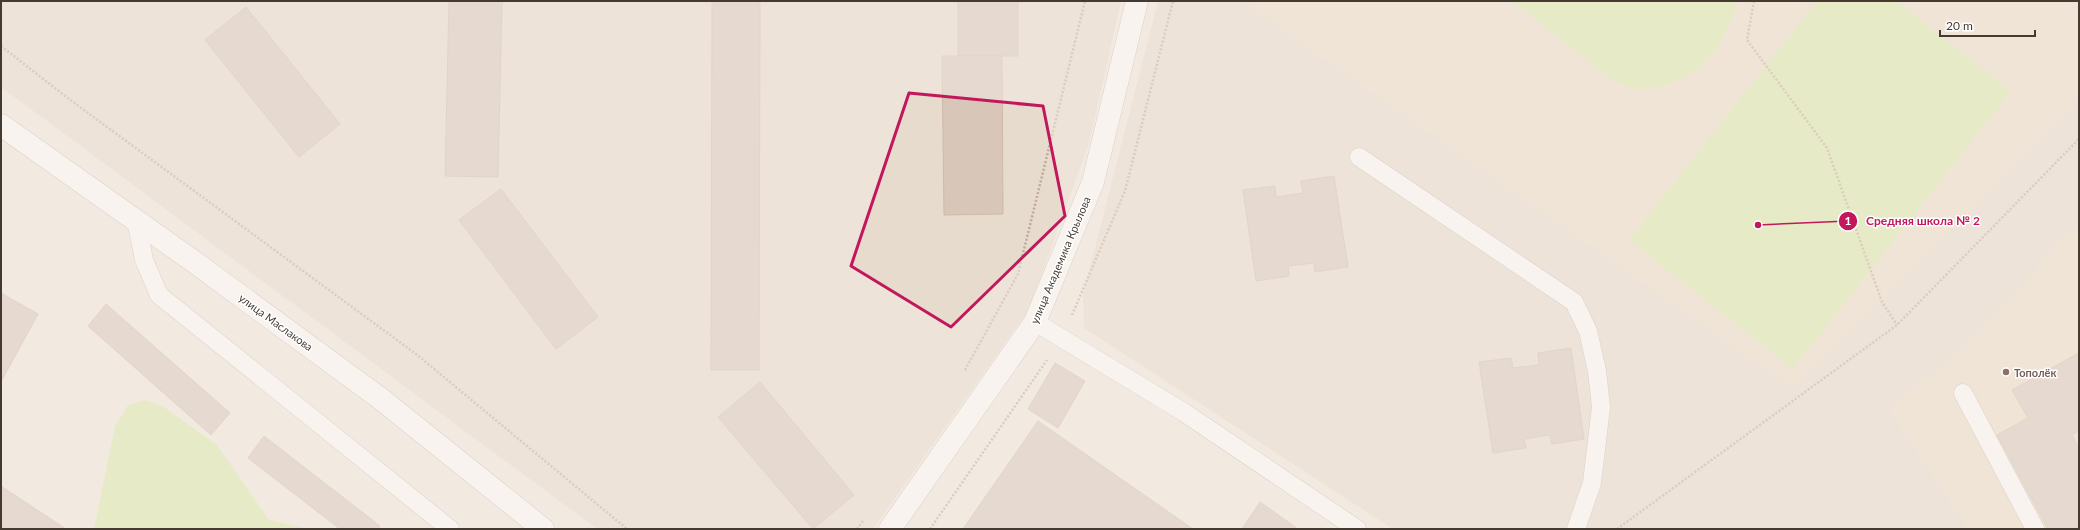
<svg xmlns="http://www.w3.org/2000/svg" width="2080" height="530" viewBox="0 0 2080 530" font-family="Lato,sans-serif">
<rect width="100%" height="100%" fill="#f2eae1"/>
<g fill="#e7dbce">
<path d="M1 1H1121L1089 143 1029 309 873 529H597L1 87Z"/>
<path d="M1158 1H2079V529H1393L1084 328 1083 295Z"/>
</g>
<g fill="#edddc9">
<path d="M1249 1H2079V98L1882 302 1792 388 1248 6Z"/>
<path d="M2079 222V529H1968L1888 409 1957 352Z"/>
</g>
<g fill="#d8eca5">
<path d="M1511 1H1736C1727 43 1703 77 1660 86 1652 88 1640 90 1632 88 1615 84 1595 66 1581 55 1558 37 1534 19 1511 1Z"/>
<path d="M1817 1H1896L2011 91 1793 369 1629 240Z"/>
<path d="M147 400 164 407 217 445 269 520 310 529H94L115 426 128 405Z"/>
</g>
<g fill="#d8c6b8" stroke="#d0baa8">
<path d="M449 1H502L498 177 445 176Z"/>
<path d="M712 1H760L759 370H711Z"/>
<rect x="958" y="1" width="60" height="55"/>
<path d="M246 7 340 124 299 157 205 40Z"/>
<path d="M942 56H1002L1003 214 944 215Z"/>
<path d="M1334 176 1348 267 1315 272 1314 263 1288 266 1289 276 1256 281 1243 190 1275 186 1276 197 1303 193 1301 181Z"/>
<path d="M501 189 598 317 556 349 459 220Z"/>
<path d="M1 293 38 314 2 380H1Z"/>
<path d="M106 304 230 413 211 435 88 326Z"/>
<path d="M1571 348 1584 439 1552 444 1550 435 1524 439 1526 448 1493 453 1479 362 1511 358 1513 368 1539 365 1538 353Z"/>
<path d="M2079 353V431L2072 435 2079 449V529H2048L1997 435 2028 418 2012 390Z"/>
<path d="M1055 363 1085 381 1058 428 1028 409Z"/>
<path d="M760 382 854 495 813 529 718 417Z"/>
<path d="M1038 421 1193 529H963Z"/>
<path d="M264 436 380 526 378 529H340L248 458Z"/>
<path d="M1 486 66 529H1Z"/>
<path d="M1260 502 1298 529H1242Z"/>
</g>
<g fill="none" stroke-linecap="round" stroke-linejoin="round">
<g stroke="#c1b3a6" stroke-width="19">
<g id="service">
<path d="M1359 157 1574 302 1588 331 1597 371 1601 407 1592 483 1576 529"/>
<path d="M136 220 144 260 159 295 450 529"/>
<path d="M1035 322 1185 413 1357 529"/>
<path d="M1963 393 2035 529"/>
</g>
</g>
<g stroke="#c1b3a6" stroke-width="23">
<g id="tertiary">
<path d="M1 125 193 261 381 399 543 529"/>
<path d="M890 529 1035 322 1093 182 1137 1"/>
</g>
</g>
<g stroke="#c2a993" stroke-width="2.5" stroke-dasharray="2 2" stroke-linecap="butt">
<path d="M1754 1 1747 40 1827 148 1882 302 1897 325"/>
<path d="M1 46 69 99 416 354 627 529"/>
<path d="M1072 315 1125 191 1173 1"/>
<path d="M965 370 1018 274 1085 1"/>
<path d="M857 529 863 521"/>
<path d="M930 529 1047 360"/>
<path d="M1617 529 1897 325 2079 139"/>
</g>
<use href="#service" stroke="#fff" stroke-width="18"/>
<use href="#tertiary" stroke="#fff" stroke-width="22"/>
</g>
<path d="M0 0H2080V530H0ZM909 93 1043 106 1065 216 951 327 851 266Z" fill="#f2eae1" fill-opacity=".55" fill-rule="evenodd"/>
<path fill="none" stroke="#c2185b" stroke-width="3" stroke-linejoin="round" d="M909 93 1043 106 1065 216 951 327 851 266Z"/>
<circle fill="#8d6e63" stroke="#fff" stroke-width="1.5" cx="2006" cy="372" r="4"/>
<g text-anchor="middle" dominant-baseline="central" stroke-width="3" stroke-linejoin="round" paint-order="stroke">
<g font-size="11" fill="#443a31" stroke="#fff">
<text transform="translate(1060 260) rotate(-67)">улица Академика Крылова</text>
<text transform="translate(276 322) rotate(36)">улица Маслакова</text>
</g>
<g font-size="11" font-weight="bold" fill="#785e54" stroke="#fff" text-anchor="start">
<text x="2014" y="372">Тополёк</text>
</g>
</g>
<path fill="none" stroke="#c2185b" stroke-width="1.5" d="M1758 225L1848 221"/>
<g fill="#c2185b" stroke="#fff" stroke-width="1.5">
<circle cx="1758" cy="225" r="4"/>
<circle cx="1848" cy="221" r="10"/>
</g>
<g font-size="12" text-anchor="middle" font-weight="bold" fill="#fff">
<text x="1848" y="225">1</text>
</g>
<g font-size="12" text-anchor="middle" font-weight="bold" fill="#c2185b" stroke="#fff" stroke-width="3" stroke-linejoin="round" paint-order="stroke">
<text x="1923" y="225">Средняя школа № 2</text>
</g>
<rect width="2080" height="530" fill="none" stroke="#443a31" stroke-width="4"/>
<path d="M1940 30v6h95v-6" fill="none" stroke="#443a31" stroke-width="2"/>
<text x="1946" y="30" font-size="12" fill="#443a31" stroke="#ffffff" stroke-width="3" paint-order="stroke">20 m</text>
</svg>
